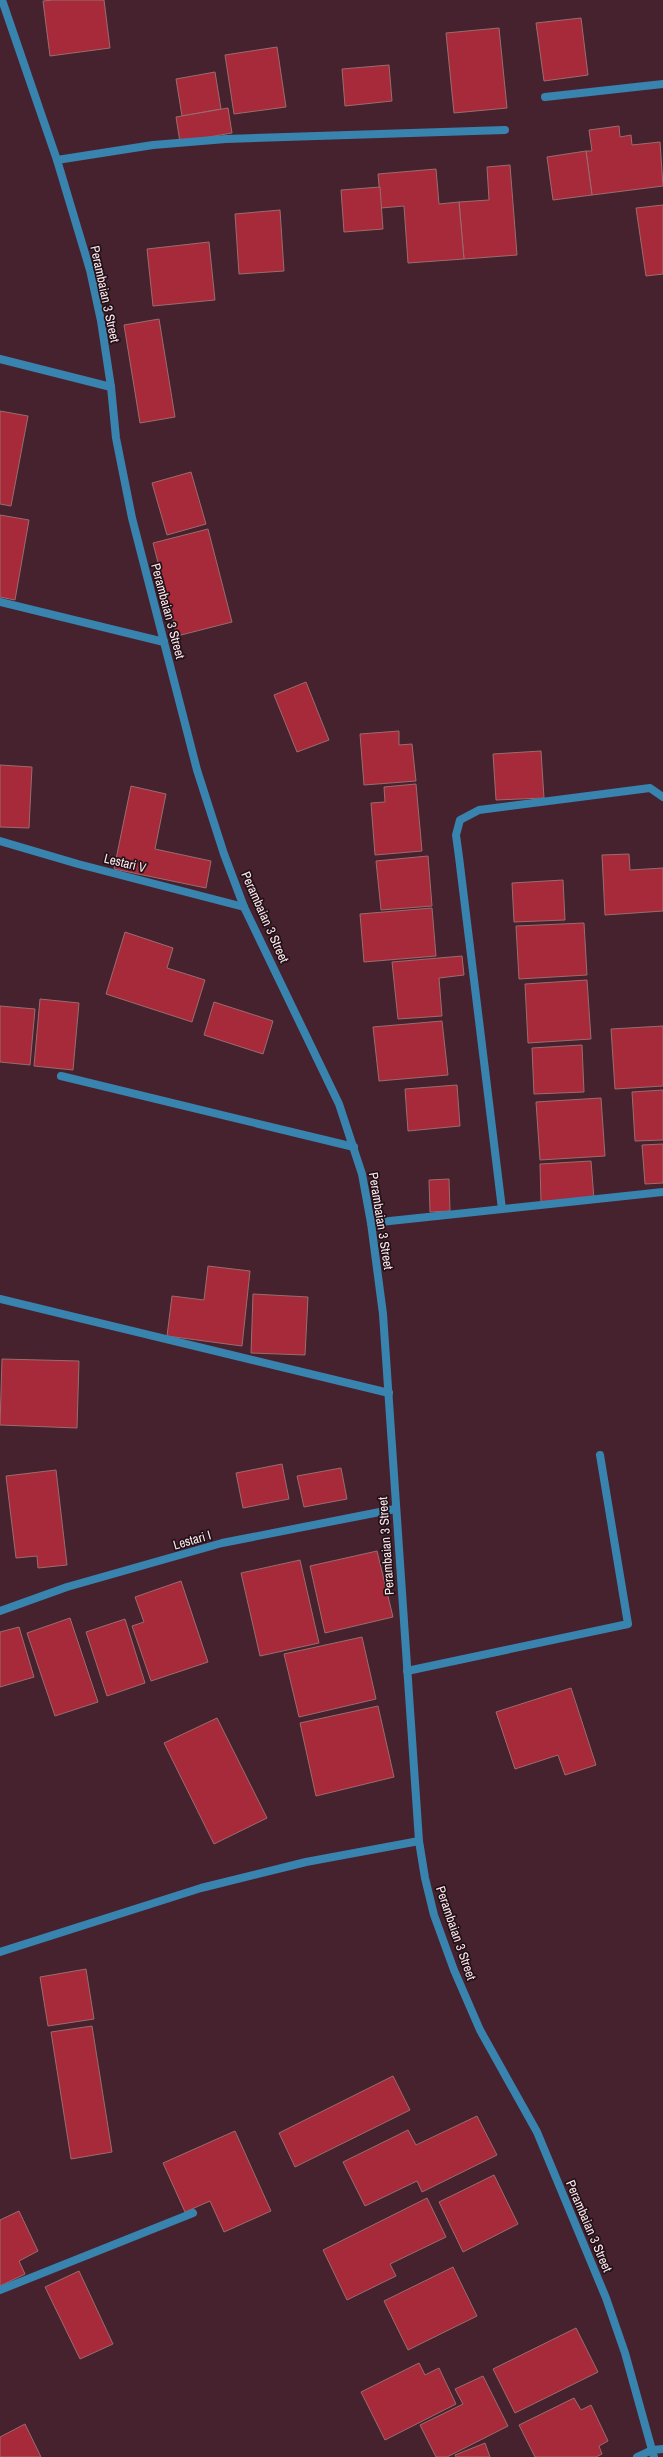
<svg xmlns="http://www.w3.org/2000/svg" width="663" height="2457" viewBox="0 0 663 2457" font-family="'Archivo Narrow',sans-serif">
<rect width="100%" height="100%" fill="#46222f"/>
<g fill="#a72a3b" stroke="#9a6c6d">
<path d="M53 0H104L110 48 50 56 43 1Z"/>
<path d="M581 18 588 75 544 81 536 23Z"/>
<path d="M499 28 507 108 454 113 446 33Z"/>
<path d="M277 47 286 107 234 114 225 55Z"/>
<path d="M389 65 392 101 345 106 342 69Z"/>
<path d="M215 72 221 109 182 116 176 79Z"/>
<path d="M228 108 232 133 180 142 176 117Z"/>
<path d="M619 126 620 137 631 135 632 145 660 142 663 186 592 195 586 151H592L589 130Z"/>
<path d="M586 151 592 195 553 200 547 157Z"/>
<path d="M510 165 517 255 464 259 459 202 489 200 487 167Z"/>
<path d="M436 169 439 204 459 202 464 259 408 263 404 206 381 208 378 174Z"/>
<path d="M380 187 383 229 344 232 341 190Z"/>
<path d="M663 205V274L646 276 636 208Z"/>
<path d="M280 210 284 271 239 274 235 214Z"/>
<path d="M209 242 215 300 153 306 147 249Z"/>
<path d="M159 319 175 417 140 423 124 325Z"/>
<path d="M0 411 28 416 11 506 0 504Z"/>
<path d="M191 472 206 524 167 535 152 483Z"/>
<path d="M0 515 29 520 15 600 0 597Z"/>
<path d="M208 529 232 622 177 636 153 543Z"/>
<path d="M306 682 329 740 297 752 274 695Z"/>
<path d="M399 731V745L412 744 416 781 364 785 360 734Z"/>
<path d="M541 751 544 798 496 800 493 754Z"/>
<path d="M0 765 32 767 29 828 0 827Z"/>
<path d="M416 784 422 851 375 855 371 803 385 802 384 787Z"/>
<path d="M131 786 166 794 155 849 211 861 206 888 114 869Z"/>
<path d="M629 854 630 870 663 868V911L605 915 602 855Z"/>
<path d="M428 856 432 906 381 910 376 861Z"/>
<path d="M563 880 565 920 514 922 512 883Z"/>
<path d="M432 908 436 956 364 962 360 914Z"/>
<path d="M584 923 587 975 519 979 516 926Z"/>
<path d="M125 932 173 948 167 968 205 980 192 1022 106 994Z"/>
<path d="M462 956 464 975 439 978 442 1016 398 1019 392 962Z"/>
<path d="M587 980 591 1039 528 1043 525 984Z"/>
<path d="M40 999 79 1003 73 1070 34 1066Z"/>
<path d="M214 1002 273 1021 263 1054 204 1035Z"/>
<path d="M0 1006 35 1009 30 1065 0 1062Z"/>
<path d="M442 1021 448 1075 379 1081 373 1027Z"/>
<path d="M663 1026V1086L615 1089 611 1029Z"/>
<path d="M582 1045 584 1092 534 1094 532 1048Z"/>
<path d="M457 1085 460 1126 408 1131 405 1089Z"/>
<path d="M663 1090V1140L635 1141 632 1092Z"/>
<path d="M601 1098 605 1156 540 1160 536 1102Z"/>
<path d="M663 1144V1183L645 1184 642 1145Z"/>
<path d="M591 1161 594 1199 541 1202 540 1164Z"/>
<path d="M449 1179 450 1211 430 1212 429 1180Z"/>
<path d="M208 1266 250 1271 242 1346 167 1336 172 1296 204 1300Z"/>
<path d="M253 1294 308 1297 305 1355 251 1353Z"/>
<path d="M2 1359 79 1361 77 1428 0 1425Z"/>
<path d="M282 1464 289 1499 243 1508 236 1473Z"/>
<path d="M341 1468 347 1499 304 1507 297 1476Z"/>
<path d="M56 1470 67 1565 38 1568 37 1556 16 1558 6 1476Z"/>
<path d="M377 1551 393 1617 325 1633 310 1566Z"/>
<path d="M300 1560 319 1643 260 1656 241 1573Z"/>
<path d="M181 1581 208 1662 151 1681 132 1626 144 1622 135 1597Z"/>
<path d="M70 1618 98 1702 55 1716 27 1633Z"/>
<path d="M125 1619 145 1683 107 1696 86 1632Z"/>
<path d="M19 1627 34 1677 0 1687V1632Z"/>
<path d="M362 1637 376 1699 299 1717 284 1654Z"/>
<path d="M571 1688 596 1765 565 1775 558 1755 515 1769 496 1712Z"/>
<path d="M378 1706 394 1777 316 1796 300 1723Z"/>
<path d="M217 1718 267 1818 214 1844 164 1743Z"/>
<path d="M86 1969 94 2019 48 2026 40 1977Z"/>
<path d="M92 2026 112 2152 71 2159 51 2032Z"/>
<path d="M393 2076 410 2110 295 2167 279 2133Z"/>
<path d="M477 2116 497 2155 422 2192 417 2181 365 2206 343 2162 408 2130 416 2145Z"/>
<path d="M235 2131 271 2211 224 2232 210 2201 185 2212 163 2163Z"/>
<path d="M494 2175 518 2224 463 2252 439 2202Z"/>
<path d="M427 2198 446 2237 390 2264 396 2276 347 2300 323 2250Z"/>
<path d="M19 2211 38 2251 19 2261 25 2274 0 2286V2220Z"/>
<path d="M453 2267 477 2316 408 2350 384 2301Z"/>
<path d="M79 2271 113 2344 80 2359 45 2287Z"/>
<path d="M576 2328 598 2372 515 2413 493 2369Z"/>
<path d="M419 2363 425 2375 439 2368 456 2404 385 2440 361 2392Z"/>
<path d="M483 2376 508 2426 447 2457H436L420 2425 463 2404 455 2389Z"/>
<path d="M574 2398 581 2410 591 2405 608 2441 599 2446 602 2454 596 2457H535L519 2425Z"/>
<path d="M25 2424 41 2457H0V2437Z"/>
<path d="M485 2443 490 2457H456L455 2455Z"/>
</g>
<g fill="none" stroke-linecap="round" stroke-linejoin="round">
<g stroke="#3983af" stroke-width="8">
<path d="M2 0 57 160 90 270 101 321 111 387 116 438 132 518 197 770 224 854 244 907 339 1104 362 1174 371 1223 383 1314 419 1841 425 1878 434 1915 454 1970 480 2030 537 2132 606 2298 625 2353 654 2457"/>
<path d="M545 97 663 84"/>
<path d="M57 160 153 145 226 139 505 130"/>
<path d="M0 359 111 387"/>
<path d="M0 602 164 642"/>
<path d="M0 841 78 864 244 907"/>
<path d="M61 1076 354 1147"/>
<path d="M502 1209 459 857 456 835 460 820 479 810 650 788 663 797"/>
<path d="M371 1223 663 1192"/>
<path d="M0 1299 389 1393"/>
<path d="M0 1611 67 1587 222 1543 395 1509"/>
<path d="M407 1671 628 1624 600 1455"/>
<path d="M0 1952 201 1888 306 1862 419 1841"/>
<path d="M0 2290 193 2213"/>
<path d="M637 2457 652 2450 663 2449"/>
</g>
</g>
<g text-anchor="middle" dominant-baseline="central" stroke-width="3.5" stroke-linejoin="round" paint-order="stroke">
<g font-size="13" fill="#fde8ee" stroke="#221217">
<text transform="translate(105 294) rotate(78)">Perambaian 3 Street</text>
<text transform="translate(168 611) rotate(75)">Perambaian 3 Street</text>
<text transform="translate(125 863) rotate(14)">Lestari V</text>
<text transform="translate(265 917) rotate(66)">Perambaian 3 Street</text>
<text transform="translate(381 1221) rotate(81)">Perambaian 3 Street</text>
<text transform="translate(192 1540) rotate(-16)">Lestari I</text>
<text transform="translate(386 1546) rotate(-94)">Perambaian 3 Street</text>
<text transform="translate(456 1933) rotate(71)">Perambaian 3 Street</text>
<text transform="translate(589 2226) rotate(67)">Perambaian 3 Street</text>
</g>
</g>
</svg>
